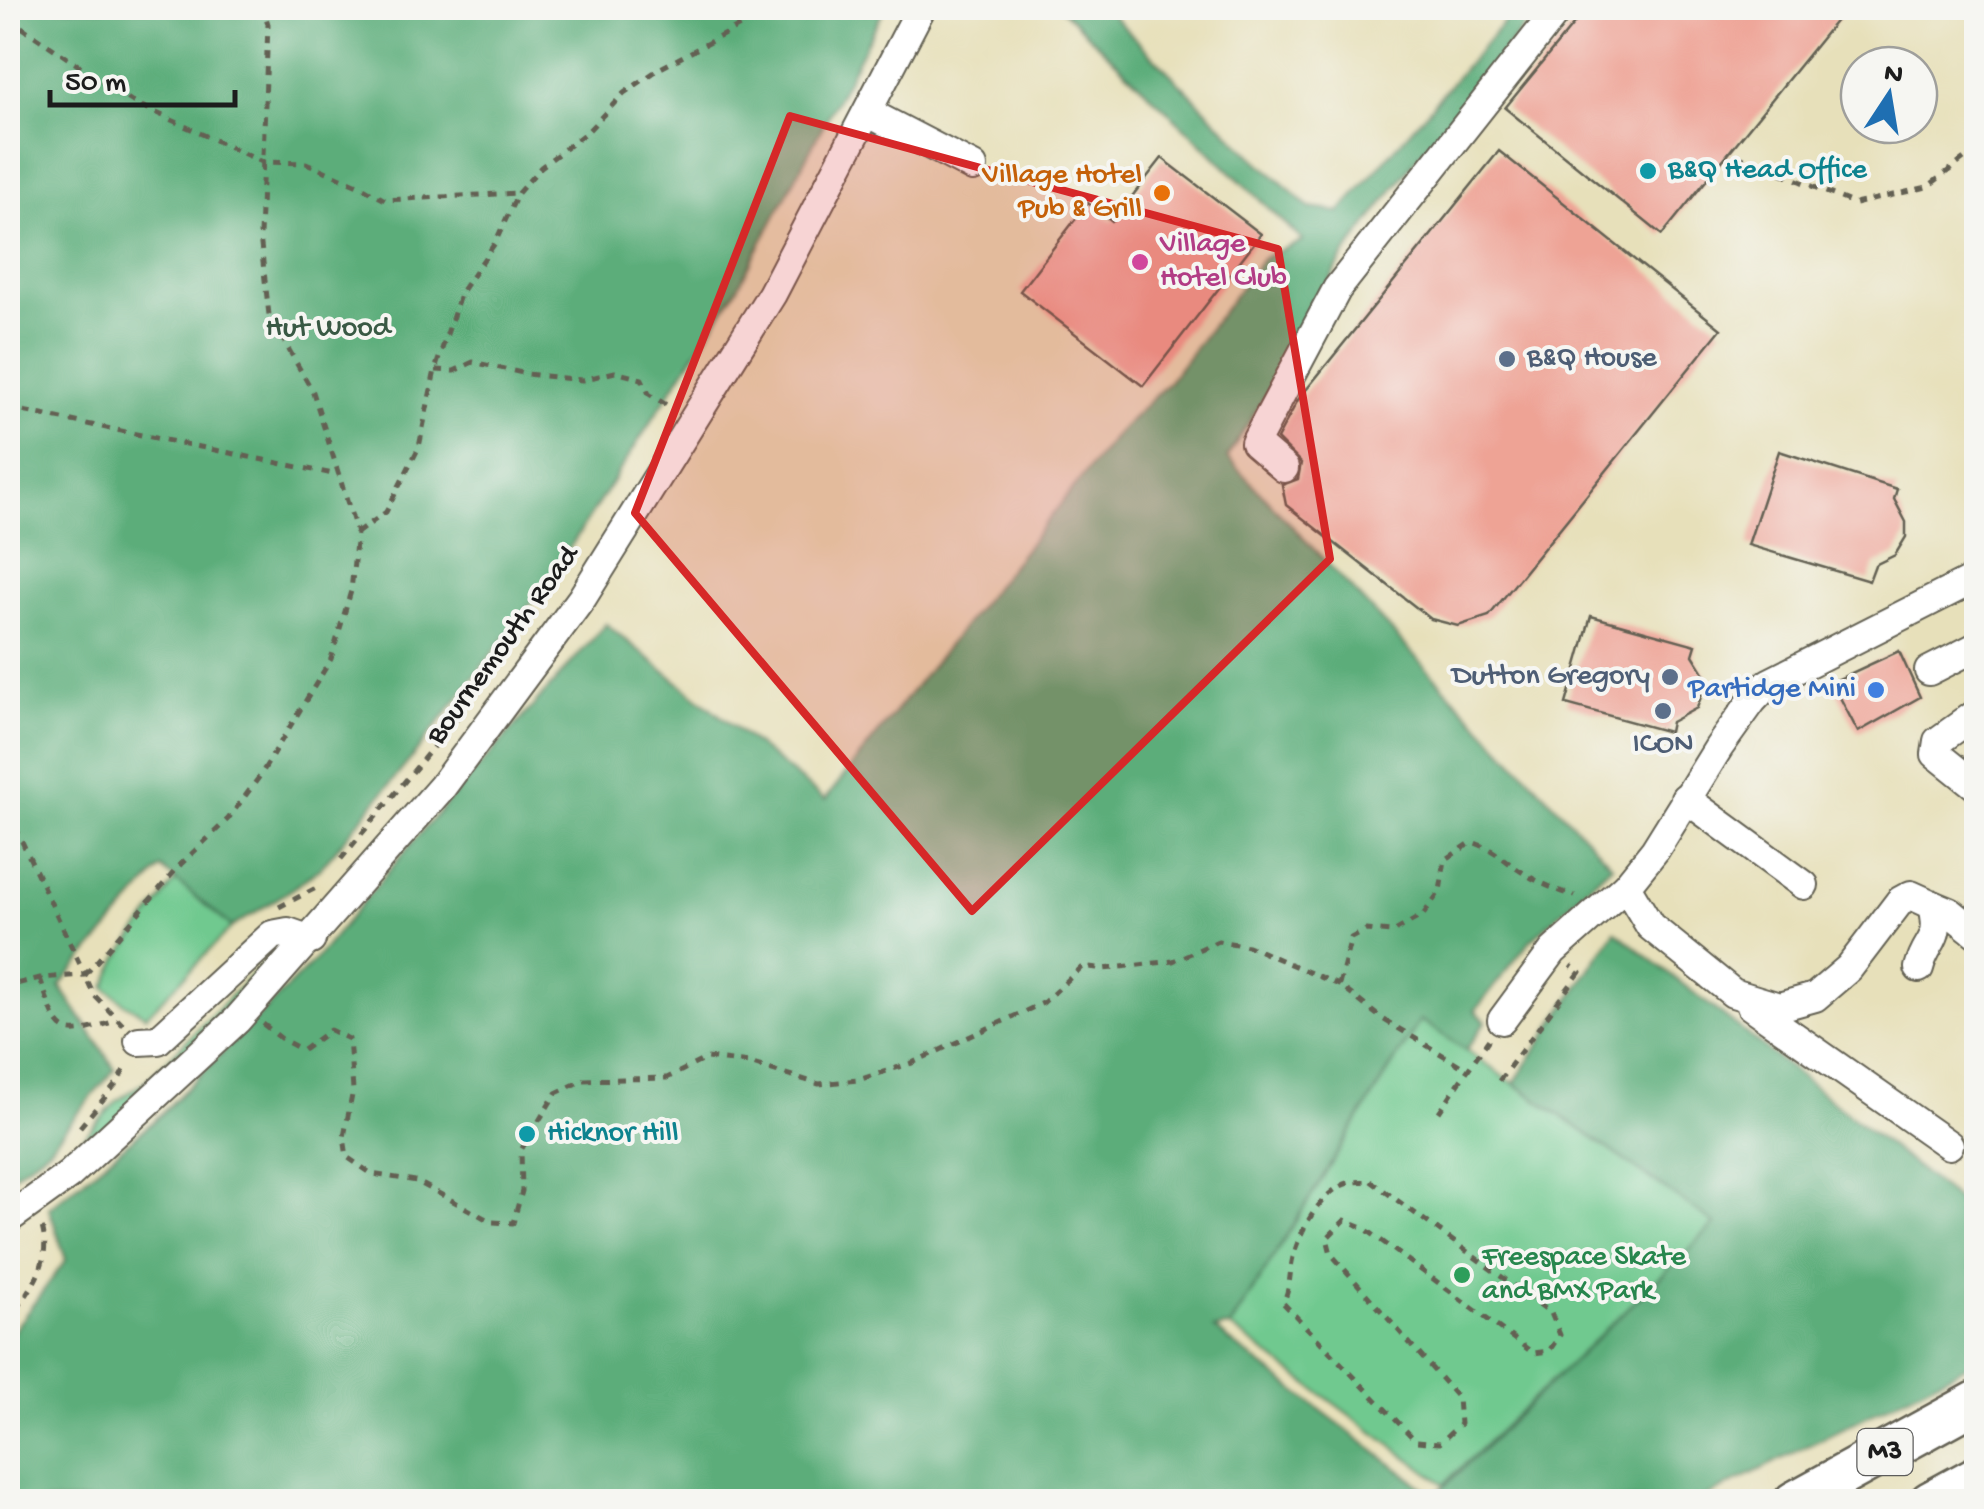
<svg xmlns="http://www.w3.org/2000/svg" width="1984" height="1509" viewBox="0 0 1984 1509" font-family="'Gochi Hand',sans-serif">
<rect width="100%" height="100%" fill="#f6f6f2"/>
<filter id="ink" filterUnits="userSpaceOnUse"><feTurbulence type="fractalNoise" baseFrequency=".01" numOctaves="2"/><feDisplacementMap in="SourceGraphic" scale="20" xChannelSelector="R" yChannelSelector="G"/><feConvolveMatrix kernelMatrix="1 2 1 2 8 2 1 2 1" color-interpolation-filters="sRGB"/></filter>
<filter id="wash" filterUnits="userSpaceOnUse"><feTurbulence type="fractalNoise" baseFrequency=".0048" numOctaves="4" result="noise"/><feDisplacementMap in="SourceGraphic" scale="40" xChannelSelector="R" yChannelSelector="G"/><feGaussianBlur stdDeviation="2.25" result="paint"/><feColorMatrix in="noise" values="0 0 0 0 0 0 0 0 0 0 0 0 0 0 0 0 0 1.4 0 .05"/><feComposite in="paint" operator="in"/></filter>
<g filter="url(#wash)">
<rect width="100%" height="100%" fill="#e7e0ba"/>
<g fill="#6fc98f" stroke="#467256" stroke-width="2.5">
<path d="M176 880 232 927 146 1016 124 1003 105 987 119 957Z"/>
<path d="M272 958 275 965 120 1117 54 1170 117 1101 151 1077 263 963Z"/>
<path d="M1421 1019 1716 1224 1444 1484 1230 1327Z"/>
</g>
<g fill="#5bad7a" stroke="#3c644b" stroke-width="2.5">
<path d="M8 8H885L738 287 547 583 410 760 323 865 294 888 232 927 161 868 60 986 115 1069 48 1149 8 1179Z"/>
<path d="M1060 8H1105L1252 156 1310 208 1340 212 1516 8H1540L1416 159 1342 259 1273 385 1227 457 1612 865 1530 941 1475 1011 1486 1021 1466 1050 1420 1020 1230 1327 1214 1329 1434 1496 1715 1224 1514 1083 1615 931 1976 1214V1361L1698 1501 8 1502V1338L66 1260 49 1208 153 1122 313 962 416 838 606 624 825 800 1117 433 1167 384 1263 258 1303 241Z"/>
</g>
<g id="blocks">
<g fill="#eea395">
<path d="M1587 8H1846L1662 235 1505 108Z"/>
<path d="M1499 151 1721 329 1489 616 1458 626 1431 619 1286 505 1282 485 1298 479 1301 463 1277 439 1298 400Z"/>
<path d="M1162 158 1261 234 1143 386 1020 291 1088 203 1112 222Z"/>
<path d="M1779 451 1897 489 1894 499 1906 522V537L1895 555 1875 565 1869 581 1748 545Z"/>
<path d="M1591 616 1696 645 1693 655 1705 674 1706 683 1697 708 1671 722 1669 732 1566 704Z"/>
<path d="M1899 651 1920 697 1858 732 1832 682Z"/>
</g>
</g>
</g>
<g filter="url(#ink)">
<use href="#blocks" fill-opacity="0" stroke="#636153" stroke-width="2.5"/>
<g fill="none" stroke-linecap="round" stroke-linejoin="round">
<g stroke="#636153" stroke-width="32">
<g id="minor">
<path d="M869 113 973 167"/>
<path d="M1284 468 1255 443 1337 289 1559 8"/>
<path d="M1929 671 1976 647"/>
<path d="M1976 714 1938 741 1936 754 1976 786"/>
<path d="M1685 798 1804 885"/>
<path d="M1626 886 1650 926 1733 993 1779 1007 1815 997 1849 968 1900 901 1911 895 1933 905"/>
<path d="M1919 968C1927 937 1942 943 1933 905L1950 912 1976 933"/>
<path d="M1751 1006 1949 1145"/>
<path d="M1502 1020 1553 951 1626 886 1655 850 1719 747 1752 701 1769 683 1976 578"/>
<path d="M139 1041 158 1040 272 935 288 932 311 940"/>
<path d="M8 1219 69 1175 237 1020 442 787 582 598 772 294 921 8"/>
</g>
</g>
<g stroke="#636153" stroke-width="45">
<g id="highway">
<path d="M1794 1502 1976 1402"/>
<path d="M1930 1502 1976 1477"/>
</g>
</g>
<g stroke="#636153" stroke-width="5" stroke-dasharray="8 8" stroke-linecap="butt">
<path d="M742 8 748 22"/>
<path d="M264 9 280 8"/>
<path d="M8 18 133 102 262 162 306 163 358 185 385 200 517 193"/>
<path d="M1737 155 1855 204 1927 187 1976 150"/>
<path d="M436 370 454 371 473 362 527 374 582 380 615 372 642 379 649 394 671 408"/>
<path d="M8 408 338 475"/>
<path d="M357 533 386 512 419 447 435 370 461 292 495 243 518 193 541 167 588 131 624 93 659 69 774 8"/>
<path d="M8 812 85 975 40 978 8 986"/>
<path d="M341 859 461 713"/>
<path d="M279 907 318 887"/>
<path d="M40 978C60 1037 58 1040 118 1020"/>
<path d="M1339 985 1351 938 1366 930 1393 932 1423 915 1440 891 1445 860 1472 842C1497 850 1501 859 1522 872 1539 883 1556 890 1575 896"/>
<path d="M263 1024 283 1040 303 1050 330 1030 349 1039 353 1090 344 1137 347 1157 372 1174 416 1181 492 1222 513 1223 522 1191 521 1150 556 1093 584 1080 667 1078 707 1058 749 1063 819 1084 858 1080 912 1063 1043 1003 1083 966 1104 969 1173 961 1218 941 1248 946 1339 985 1381 1018 1468 1070"/>
<path d="M123 1025 94 995 85 975 181 864 228 819 260 776 331 659 351 591 357 533 313 392 269 315 260 236 268 24 263 8"/>
<path d="M1499 1081 1580 972 1571 966"/>
<path d="M1439 1112 1489 1039"/>
<path d="M80 1127 117 1083 127 1064"/>
<path d="M1371 1181 1551 1313 1560 1335 1549 1351 1533 1353 1363 1227 1345 1220 1327 1238 1331 1254 1458 1398 1460 1424 1440 1443 1416 1441 1283 1303C1291 1287 1289 1274 1293 1257 1300 1231 1320 1192 1348 1183 1355 1181 1364 1182 1371 1181Z"/>
<path d="M8 1322C28 1292 53 1265 42 1227"/>
</g>
<use href="#minor" stroke="#fff" stroke-width="28"/>
<use href="#highway" stroke="#fff" stroke-width="40"/>
</g>
</g>
<path fill="#d62828" fill-opacity="0.2" stroke="#d62828" stroke-width="8" stroke-linejoin="round" d="M790 116 1278 249 1330 559 972 911 635 513Z"/>
<g fill="#0f9aa8" stroke="#f6f6f2" stroke-width="4">
<circle cx="1648" cy="171" r="10"/>
<circle cx="527" cy="1134" r="10"/>
</g>
<circle fill="#e8710a" stroke="#f6f6f2" stroke-width="4" cx="1162" cy="193" r="10"/>
<circle fill="#d1479c" stroke="#f6f6f2" stroke-width="4" cx="1140" cy="262" r="10"/>
<g fill="#5c6f8a" stroke="#f6f6f2" stroke-width="4">
<circle cx="1507" cy="359" r="10"/>
<circle cx="1670" cy="677" r="10"/>
<circle cx="1663" cy="711" r="10"/>
</g>
<circle fill="#3f7fe0" stroke="#f6f6f2" stroke-width="4" cx="1876" cy="690" r="10"/>
<circle fill="#2e9e5b" stroke="#f6f6f2" stroke-width="4" cx="1462" cy="1275" r="10"/>
<g text-anchor="middle" dominant-baseline="central" stroke-width="8" stroke-linejoin="round" paint-order="stroke">
<rect fill="#f6f6f2" stroke="#5d5d5c" stroke-width="2.5" x="1857.5" y="1429" width="55" height="46" rx="8"/>
<g font-size="28" font-weight="bold" fill="#1c1c1c">
<text x="1885" y="1452">M3</text>
</g>
<g font-size="30" fill="#0d838f" stroke="#f6f6f2" text-anchor="start">
<text x="1668" y="171">B&amp;Q Head Office</text>
<text x="547" y="1134">Hicknor Hill</text>
</g>
<g font-size="30" fill="#c56008" stroke="#f6f6f2" text-anchor="end">
<text x="1142" y="176">Village Hotel<tspan x="1142" dy="34">Pub &amp; Grill</tspan></text>
</g>
<g font-size="30" fill="#b23c85" stroke="#f6f6f2" text-anchor="start">
<text x="1160" y="245">Village<tspan x="1160" dy="34">Hotel Club</tspan></text>
</g>
<g font-size="30" fill="#395944" stroke="#f6f6f2">
<text x="328" y="329">Hut Wood</text>
</g>
<g font-size="30" fill="#4e5e75" stroke="#f6f6f2" text-anchor="start">
<text x="1527" y="359">B&amp;Q House</text>
<text x="1650" y="677" text-anchor="end">Dutton Gregory</text>
<text x="1663" y="745" text-anchor="middle">ICON</text>
</g>
<g font-size="30" fill="#1c1c1c" stroke="#f6f6f2">
<text transform="translate(504 646) rotate(-54)">Bournemouth Road</text>
</g>
<g font-size="30" fill="#366cbe" stroke="#f6f6f2" text-anchor="end">
<text x="1856" y="690">Partidge Mini</text>
</g>
<g font-size="30" fill="#27864d" stroke="#f6f6f2" text-anchor="start">
<text x="1482" y="1258">Freespace Skate<tspan x="1482" dy="34">and BMX Park</tspan></text>
</g>
</g>
<rect width="1984" height="1509" fill="none" stroke="#f6f6f2" stroke-width="40"/>
<g transform="translate(1889 95) rotate(12)"><circle r="48" fill="#f6f6f2" stroke="#9f9f9c" stroke-width="2.5"/>
<path d="M0-8L18 38L0 25L-18 38Z" fill="#1f6fb2"/>
<text y="-15" font-size="28" font-weight="bold" text-anchor="middle" fill="#1c1c1c">N</text>
</g>
<path d="M50 90v15h185v-15" fill="none" stroke="#1c1c1c" stroke-width="5"/>
<text x="65" y="90" font-size="30" fill="#1c1c1c" stroke="#f6f6f2" stroke-width="8" paint-order="stroke">50 m</text>
</svg>
